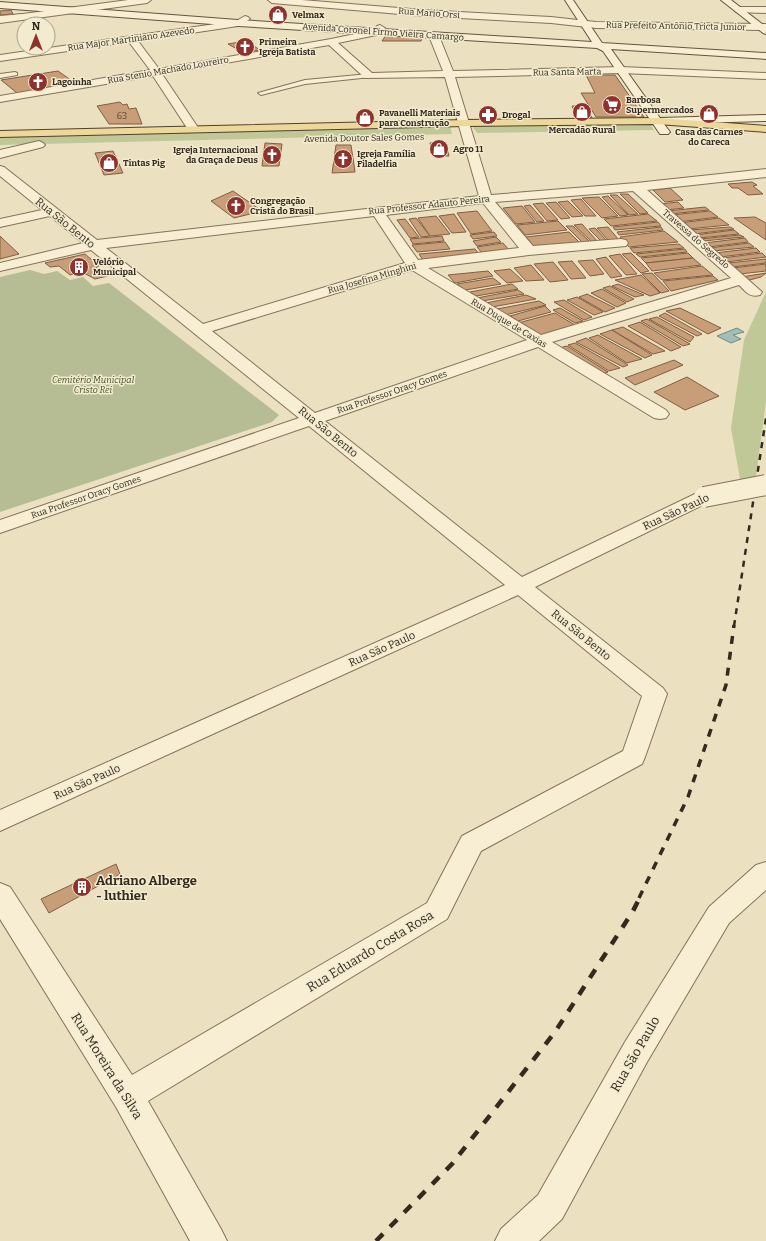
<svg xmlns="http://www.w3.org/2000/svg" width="766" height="1241" viewBox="0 0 766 1241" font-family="Bitter,serif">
<rect width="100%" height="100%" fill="#ebe1c1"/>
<g fill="#bfc896">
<path d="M650 123 654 130 477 133 472 126Z"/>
<path d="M450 126 452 134 0 145V137Z"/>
<path d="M766 292V401L755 484 740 479 731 428 744 340Z"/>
</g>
<path fill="#b6bd95" d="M30 270 44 274 57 271 70 280 83 277 93 286 109 283 279 415 272 422 0 512V277Z"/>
<path fill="#a3beb8" stroke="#6b8b85" d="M737 328 744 332 733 335 741 339 731 343 717 336Z"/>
<g fill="#c89e78" stroke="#815e41">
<path d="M11 10 13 14 0 15V11Z"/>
<path d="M386 35 423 37 421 41H382Z"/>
<path d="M246 41 260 50 244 53 228 44Z"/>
<path d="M58 71 75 83 17 93 1 80Z"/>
<path d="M586 75H615L644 117H596L581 93H595Z"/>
<path d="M120 102 123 105 127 104 129 109 136 108 142 124H109L97 106Z"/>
<path d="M572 106H586L592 118H577Z"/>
<path d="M265 143 282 144 279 166H262Z"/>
<path d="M430 143H446L449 156H433Z"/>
<path d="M336 145H351L355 172 332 173Z"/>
<path d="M113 151 123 173 104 175 95 153Z"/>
<path d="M752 182 757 185 753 186 763 194 748 195 738 188H732L728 184Z"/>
<path d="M670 188 683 200 665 202 653 190Z"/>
<path d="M233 191 262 211 234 218 211 201Z"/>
<path d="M620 194H628L648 213 640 214Z"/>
<path d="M610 195H617L638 214 629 215Z"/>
<path d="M608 196 628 215 620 216 602 197Z"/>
<path d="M599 197 618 216 602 218 582 198Z"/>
<path d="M581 199 596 216H585L571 200Z"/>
<path d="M568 201 583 216 572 217 558 202Z"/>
<path d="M556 202 570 218 561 219 546 203Z"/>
<path d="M678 202 684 208 666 210 660 204Z"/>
<path d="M543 203 558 220 547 221 533 204Z"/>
<path d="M530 205 544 221 537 222 524 206Z"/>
<path d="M522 206 535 222 516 224 503 208Z"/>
<path d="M705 207 709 210 670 214 668 211Z"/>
<path d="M477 211 492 231 471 234 457 213Z"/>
<path d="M710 211 718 217 678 222 671 215Z"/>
<path d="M454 214 466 232 452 233 439 216Z"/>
<path d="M648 214 657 221 611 226 604 219Z"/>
<path d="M436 216 450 234 430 236 418 218Z"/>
<path d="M755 217 766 223V240L734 218Z"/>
<path d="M416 218 430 236 421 237 409 219Z"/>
<path d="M719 218 729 225 688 229 680 223Z"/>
<path d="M405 219 419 237 410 238 397 220Z"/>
<path d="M558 221 567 230 525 235 517 225Z"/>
<path d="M658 222 661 226 615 230 613 227Z"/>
<path d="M582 224 598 242H592L574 225Z"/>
<path d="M566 226H573L590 242 583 243Z"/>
<path d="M608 227 619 240 609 241 597 228Z"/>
<path d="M661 227 663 230 619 235 617 232Z"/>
<path d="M730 227 734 229 694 234 690 230Z"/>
<path d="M595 228 607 241H601L589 229Z"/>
<path d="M734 230 739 234 699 238 695 235Z"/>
<path d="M664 231 678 242 629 247 620 237Z"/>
<path d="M494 232 497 236 473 239 470 235Z"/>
<path d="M569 232 580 243 535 248 526 237Z"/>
<path d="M740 235 744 237 703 241 700 239Z"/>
<path d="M0 236 2 238 19 254 0 259Z"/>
<path d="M442 236 444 241 413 244 410 239Z"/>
<path d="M496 237 501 242 477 246 473 241Z"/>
<path d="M745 238 748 242 708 247 704 243Z"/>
<path d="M445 242 450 249 417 252 412 245Z"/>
<path d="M503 243 510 251 483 254 477 247Z"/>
<path d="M749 243 754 247 713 251 709 248Z"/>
<path d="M679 244 684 248 634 253 630 248Z"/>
<path d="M756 248 760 252 720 257 715 253Z"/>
<path d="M475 249 480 255 423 260 419 254Z"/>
<path d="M685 249 687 252 640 257 636 254Z"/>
<path d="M631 253 649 271 641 273 622 254Z"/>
<path d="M688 253 693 258 646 263 641 258Z"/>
<path d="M762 253 766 257 726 262 722 258Z"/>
<path d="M85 254 99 266 96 267 108 276 95 279 82 272 70 275 59 266 50 267 45 263Z"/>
<path d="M620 254 637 274 626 275 609 256Z"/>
<path d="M606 257 622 276 611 278 596 259Z"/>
<path d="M693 258 701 265 652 271 646 263Z"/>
<path d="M766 259V263L732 267 728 263Z"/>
<path d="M593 260 604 274 590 276 578 261Z"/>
<path d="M572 261 586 278 571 279 558 262Z"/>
<path d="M553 262 568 280 550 282 534 264Z"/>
<path d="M766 264V271L740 274 733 268Z"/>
<path d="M531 265 544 280 526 281 514 268Z"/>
<path d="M702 266 713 275 662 280 654 273Z"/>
<path d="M510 269 523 281 507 283 494 271Z"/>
<path d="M488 271 493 276 455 283 448 275Z"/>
<path d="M652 273 669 291 661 293 642 274Z"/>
<path d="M766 273 761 277 746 281 741 277Z"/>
<path d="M641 275 660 293 650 296 615 280Z"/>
<path d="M713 276 718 280 671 291 663 281Z"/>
<path d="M493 278 501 284 465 290 457 284Z"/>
<path d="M512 284 518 289 476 296 470 292Z"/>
<path d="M618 284 644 295 635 297 612 286Z"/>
<path d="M610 286 634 299 627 302 603 288Z"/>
<path d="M602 289 626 303 617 307 591 293Z"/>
<path d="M518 290 524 294 482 301 477 298Z"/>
<path d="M587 294 615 308 605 312 579 297Z"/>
<path d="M526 295 536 299 492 307 486 303Z"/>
<path d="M577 297 603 312 594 315 567 300Z"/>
<path d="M564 300 592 317 584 320 554 302Z"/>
<path d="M539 301 546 305 505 315 497 309Z"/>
<path d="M545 306 551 312 518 321 510 316Z"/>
<path d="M560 308 583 321 575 323 553 310Z"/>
<path d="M680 308 721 328 708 334 666 311Z"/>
<path d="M555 313 575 325 540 337 518 323Z"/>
<path d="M665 313 702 334 697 336 659 316Z"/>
<path d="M657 317 694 337 690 342 649 319Z"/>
<path d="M647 319 690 344 683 346 641 321Z"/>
<path d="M640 322 681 347 671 351 628 326Z"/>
<path d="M623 327 665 351 653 354 612 330Z"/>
<path d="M612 330 652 355 645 358 600 334Z"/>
<path d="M598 335 642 359 627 363 589 338Z"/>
<path d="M586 338 628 365 623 367 576 342Z"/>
<path d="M575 343 620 368 609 371 568 345Z"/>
<path d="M567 346 608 372 600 375 555 349Z"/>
<path d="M674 360 683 365 635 385 625 378Z"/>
<path d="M687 377 719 396 685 410 654 392Z"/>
<path d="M116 864 120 874 49 913 41 899Z"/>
</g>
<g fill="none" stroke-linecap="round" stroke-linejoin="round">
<g stroke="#847259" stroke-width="2">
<g id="service">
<path d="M23 14 21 16 0 18V16Z"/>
<path d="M15 72 17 73V75L0 78V74Z"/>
<path d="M369 74 371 75V77L305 84 261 95 258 93 305 80Z"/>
</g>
</g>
<g stroke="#847259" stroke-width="2">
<g id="minor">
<path d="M128 0H151L147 3 0 23V17Z"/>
<path d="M268 0H302L423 10 551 17 596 22 766 24V30L596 28 551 23 423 16 272 3Z"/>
<path d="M739 7H766V13L736 12 735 10 736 8Z"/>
<path d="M245 16 248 17 250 19 238 26 138 41 159 69 331 39 374 30 377 26 380 25 385 28 381 34 338 43 372 73 443 71 429 36 434 33 439 36 453 71 621 67 766 73V79L621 73 455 77 491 195 636 183 766 169V177L647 190 762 292 760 295C750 298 746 292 739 285L552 342 666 410 669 414 666 418 660 419 654 418 538 347 325 421 522 577 697 493 704 491 711 493 714 497 711 501 535 587 663 688 667 694 645 757 642 764 481 851 447 919 148 1101 221 1229 227 1241H190L116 1107 0 919V883L10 887 132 1075 427 903 462 836 623 751 642 696 518 595 0 831V810L505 585 309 426 0 533V520L299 418 91 250 0 271V263L83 243 50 216 0 227V219L42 210 0 176V166L4 167 97 240 479 196 445 77 365 78 329 45 162 74 199 129 197 131H189L153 76 0 102V96L150 70 129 42 0 61V55L236 21ZM633 191 731 278 541 335 428 268 529 255 626 246 628 243 626 240 621 239 533 246 495 202ZM483 203 519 248 418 260 386 215ZM374 216 405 263 203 324 106 248ZM412 270 527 340 315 413 212 331Z"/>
<path d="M39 141 43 143 45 145 43 147 0 158V150Z"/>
<path d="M766 862V890L729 923 647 1062 562 1219 539 1241H495L501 1229 538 1195 625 1042 709 907 756 865Z"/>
</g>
</g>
<g stroke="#65543d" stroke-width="2">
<g id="secondary">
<path d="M565 0H573L602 43 766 53V59L611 49 660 118 766 115V121L664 124 670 132 668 134H660L603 51 597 48 238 26 0 8V2L238 20 592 42Z"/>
<path d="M721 0H731L766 27V34L763 33Z"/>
</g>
</g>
<g stroke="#51402e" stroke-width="2">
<path id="primary" d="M657 118 766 126V132L657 124 465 126 0 137V131L465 120Z"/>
</g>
<use href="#service" fill="#f7eed3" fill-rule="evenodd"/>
<use href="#minor" fill="#f7eed3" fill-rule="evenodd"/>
<use href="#secondary" fill="#f7eed3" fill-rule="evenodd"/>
<use href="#primary" fill="#edd89a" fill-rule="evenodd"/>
<path stroke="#342a1d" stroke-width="2.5" stroke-dasharray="6 6" stroke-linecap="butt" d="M734 626 766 418"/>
<path stroke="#342a1d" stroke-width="3.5" stroke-dasharray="8 8" stroke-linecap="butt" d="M639 898 688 797 726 685 734 625"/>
<path stroke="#342a1d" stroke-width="4.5" stroke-dasharray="10 10" stroke-linecap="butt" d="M376 1241 452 1164 555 1032 633 911 640 897"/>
<g stroke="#847259" stroke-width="22" stroke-linecap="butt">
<path id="minor-bridge" d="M704 497 766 485"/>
</g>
<use href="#minor-bridge" stroke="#f7eed3" stroke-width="20"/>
</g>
<defs>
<g id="shop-disc" transform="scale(1)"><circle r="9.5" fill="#8f322d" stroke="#f3ebd0"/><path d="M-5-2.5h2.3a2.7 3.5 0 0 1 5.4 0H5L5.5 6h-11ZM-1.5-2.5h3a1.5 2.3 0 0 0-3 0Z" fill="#fff"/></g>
<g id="church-disc" transform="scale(1)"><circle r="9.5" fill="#8f322d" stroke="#f3ebd0"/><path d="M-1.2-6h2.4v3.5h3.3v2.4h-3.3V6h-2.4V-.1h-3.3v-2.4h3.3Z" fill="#fff"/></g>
<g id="supermarket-disc" transform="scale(1)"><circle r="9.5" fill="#8f322d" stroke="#f3ebd0"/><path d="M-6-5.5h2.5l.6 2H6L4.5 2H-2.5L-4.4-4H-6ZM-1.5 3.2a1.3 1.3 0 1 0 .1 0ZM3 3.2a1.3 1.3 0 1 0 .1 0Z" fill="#fff"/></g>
<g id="pharmacy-disc" transform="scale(1)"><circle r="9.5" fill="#8f322d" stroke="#f3ebd0"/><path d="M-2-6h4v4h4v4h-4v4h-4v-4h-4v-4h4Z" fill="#fff"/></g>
<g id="building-disc" transform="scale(1)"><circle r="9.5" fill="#8f322d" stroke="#f3ebd0"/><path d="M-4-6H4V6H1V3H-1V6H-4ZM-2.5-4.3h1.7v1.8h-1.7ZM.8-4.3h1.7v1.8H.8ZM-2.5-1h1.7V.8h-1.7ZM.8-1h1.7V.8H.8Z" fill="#fff"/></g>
</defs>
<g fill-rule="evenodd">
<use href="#shop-disc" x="278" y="15"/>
<use href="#church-disc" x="245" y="47"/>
<use href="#church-disc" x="38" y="82"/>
<use href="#supermarket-disc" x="612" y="105"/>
<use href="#shop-disc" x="582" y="112"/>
<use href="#shop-disc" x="709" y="114"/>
<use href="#pharmacy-disc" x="488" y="115"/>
<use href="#shop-disc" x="365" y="118"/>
<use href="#shop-disc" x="439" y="149"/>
<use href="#church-disc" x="272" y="155"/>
<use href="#church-disc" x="343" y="159"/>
<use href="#shop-disc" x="109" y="163"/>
<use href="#church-disc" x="236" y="206"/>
<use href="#building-disc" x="79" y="267"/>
<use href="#building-disc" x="82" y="887"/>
</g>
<g text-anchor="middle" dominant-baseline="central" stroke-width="3" stroke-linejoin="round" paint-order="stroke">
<g font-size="9" fill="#342a1d" stroke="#f3ebd0">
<text transform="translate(429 13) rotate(4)">Rua Mario Orsi</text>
<text transform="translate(676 26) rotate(1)">Rua Prefeito Antônio Tricta Junior</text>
<text transform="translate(383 32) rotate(4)">Avenida Coronel Firmo Vieira Camargo</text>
<text transform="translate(131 39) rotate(-8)">Rua Major Martiniano Azevedo</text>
<text transform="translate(168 70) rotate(-10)">Rua Stenio Machado Loureiro</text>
<text transform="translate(567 72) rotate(-1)">Rua Santa Marta</text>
<text transform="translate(364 138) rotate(-1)">Avenida Doutor Sales Gomes</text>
<text transform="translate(429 205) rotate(-6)">Rua Professor Adauto Pereira</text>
<text transform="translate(696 239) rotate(41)">Travessa do Segredo</text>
<text transform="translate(372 278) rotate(-16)">Rua Josefina Minghini</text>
<text transform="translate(509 323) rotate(31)">Rua Duque de Caxias</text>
<text transform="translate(392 392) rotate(-19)">Rua Professor Oracy Gomes</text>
<text transform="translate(86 497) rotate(-19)">Rua Professor Oracy Gomes</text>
</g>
<g font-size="9" font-weight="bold" fill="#342a1d" stroke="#f3ebd0" text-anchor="start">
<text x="292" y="15">Velmax</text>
<text x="259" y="42">Primeira<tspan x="259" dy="10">Igreja Batista</tspan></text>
<text x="52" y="82">Lagoinha</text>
<text x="626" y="100">Barbosa<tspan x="626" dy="10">Supermercados</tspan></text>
<text x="379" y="113">Pavanelli Materiais<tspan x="379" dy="10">para Construção</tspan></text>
<text x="502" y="115">Drogal</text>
<text x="582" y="130" text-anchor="middle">Mercadão Rural</text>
<text x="709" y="132" text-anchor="middle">Casa das Carnes<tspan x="709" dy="10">do Careca</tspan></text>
<text x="453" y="149">Agro 11</text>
<text x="258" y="150" text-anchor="end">Igreja Internacional<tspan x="258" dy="10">da Graça de Deus</tspan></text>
<text x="357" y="154">Igreja Família<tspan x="357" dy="10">Filadelfia</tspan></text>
<text x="123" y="163">Tintas Pig</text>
<text x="250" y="201">Congregação<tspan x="250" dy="10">Cristã do Brasil</tspan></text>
<text x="93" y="262">Velório<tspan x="93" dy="10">Municipal</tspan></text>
</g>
<g font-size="9" fill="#594734">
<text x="122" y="116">63</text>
</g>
<g font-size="9" font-style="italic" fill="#424f25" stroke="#f3ebd0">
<text x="93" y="380">Cemitério Municipal<tspan x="93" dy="10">Cristo Rei</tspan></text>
</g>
<g font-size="11" fill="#342a1d" stroke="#f3ebd0">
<text transform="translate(65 223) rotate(39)">Rua São Bento</text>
<text transform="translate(328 432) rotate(39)">Rua São Bento</text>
<text transform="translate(676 512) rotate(-25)">Rua São Paulo</text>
<text transform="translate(581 635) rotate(39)">Rua São Bento</text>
<text transform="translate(382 649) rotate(-24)">Rua São Paulo</text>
<text transform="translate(87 782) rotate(-24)">Rua São Paulo</text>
</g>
<g font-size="13" font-weight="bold" fill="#342a1d" stroke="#f3ebd0" text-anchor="start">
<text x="96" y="880">Adriano Alberge<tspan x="96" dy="15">- luthier</tspan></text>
</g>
<g font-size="13" fill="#342a1d" stroke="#f3ebd0">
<text transform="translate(370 951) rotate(-31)">Rua Eduardo Costa Rosa</text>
<text transform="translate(635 1054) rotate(-60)">Rua São Paulo</text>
<text transform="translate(107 1066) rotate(58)">Rua Moreira da Silva</text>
</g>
</g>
<g transform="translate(36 36)"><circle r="19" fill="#f3ebd0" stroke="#a79e88"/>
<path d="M0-3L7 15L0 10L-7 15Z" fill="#8f322d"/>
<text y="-6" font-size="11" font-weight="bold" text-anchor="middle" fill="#342a1d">N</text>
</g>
</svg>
